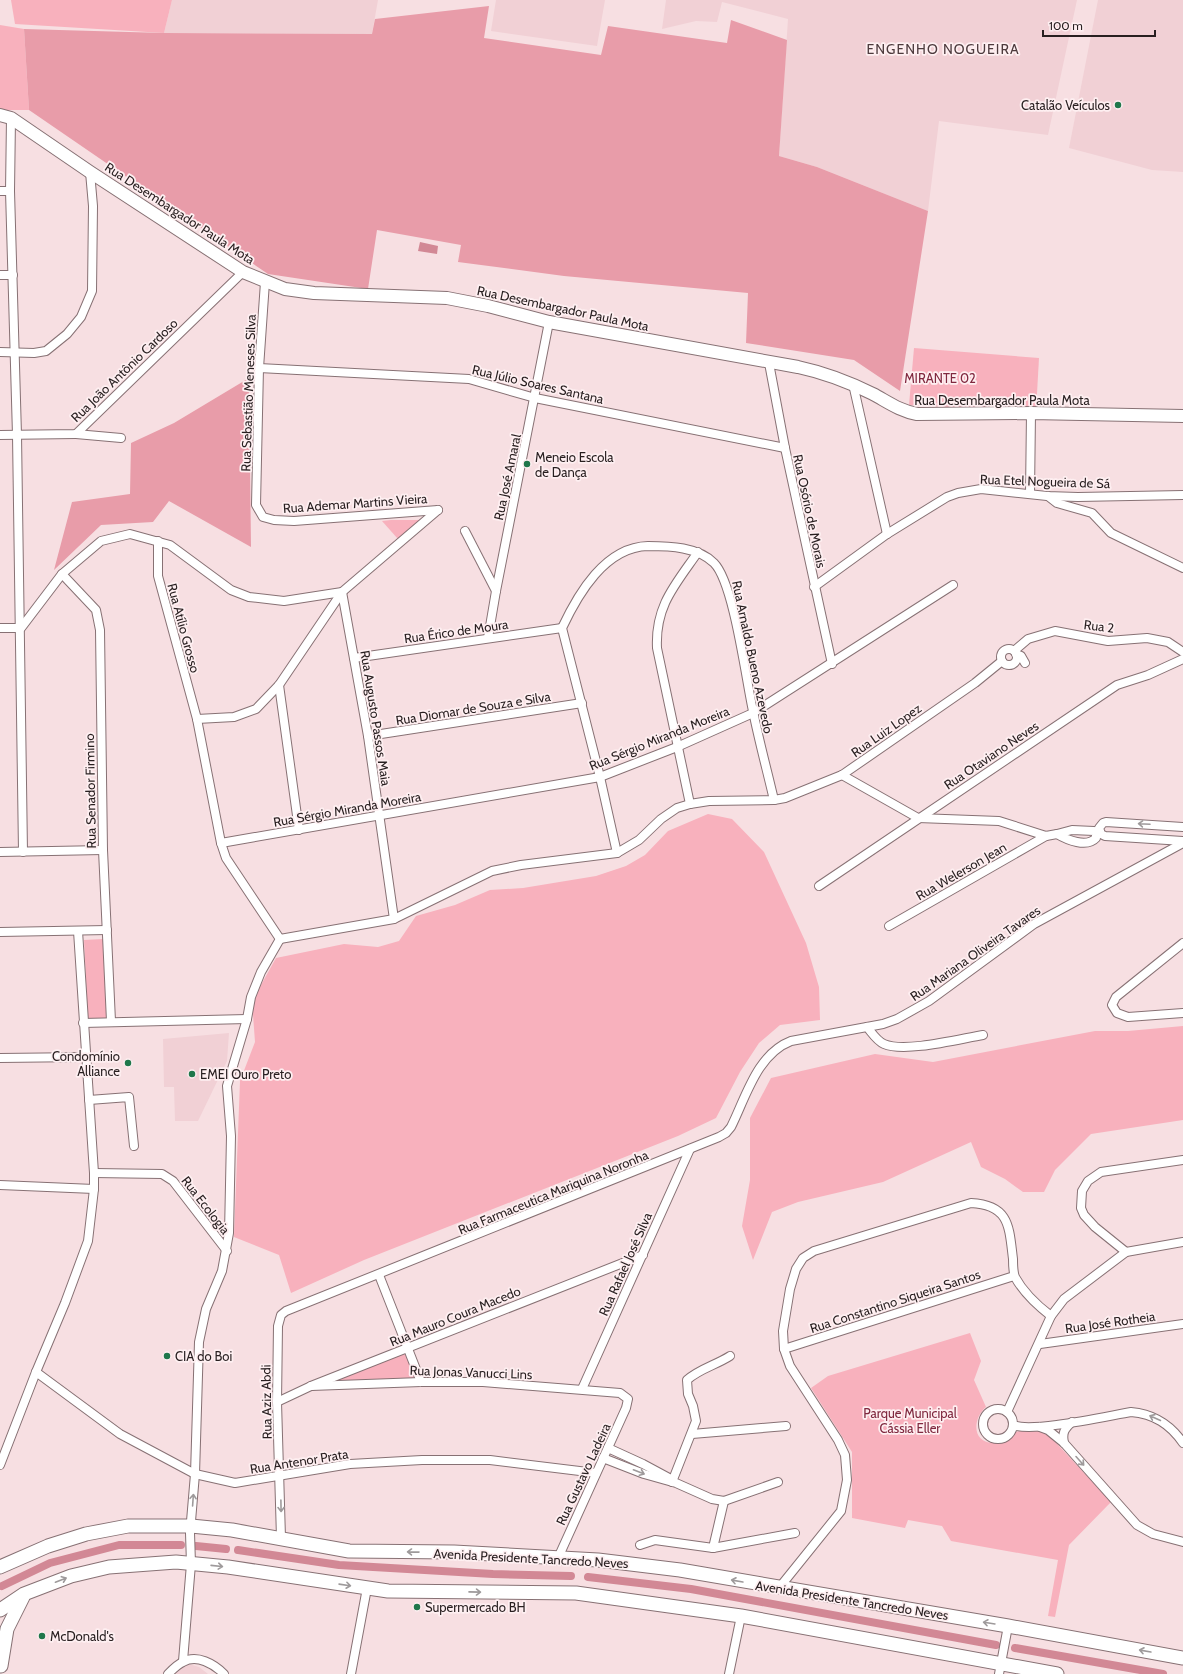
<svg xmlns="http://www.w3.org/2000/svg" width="1183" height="1674" viewBox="0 0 1183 1674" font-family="Cabin,sans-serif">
<rect width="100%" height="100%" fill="#f7dfe2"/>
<g fill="#f1d0d5">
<path d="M172 0H378L372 34 164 33Z"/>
<path d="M496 0H605L597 46 491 31Z"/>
<path d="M666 0H1077L1048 135 939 121 928 211 817 167 779 156 788 19 722 2 717 22 696 21 662 29Z"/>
<path d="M1098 0H1183V172L1152 170 1069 148Z"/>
<path d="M229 1033 227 1061 198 1121H175L174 1087H164L163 1039Z"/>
<path d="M186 1663 199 1667 208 1674H174Z"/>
</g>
<g fill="#f8b1bd">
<path d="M11 0H172L164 33 15 24Z"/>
<path d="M0 25 24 29 29 110H0Z"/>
<path d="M914 348 1039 358 1036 411 909 405Z"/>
<path d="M391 520H422L398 539 382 521Z"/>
<path d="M708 814 732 819 764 852 806 943 819 987 820 1020 780 1025 759 1043 740 1072 716 1118 678 1136 364 1260 291 1293 279 1255 234 1237 240 1081 255 1042 252 1001 276 958 344 944 378 947 399 941 416 916 455 905 490 890 523 888 596 876 626 866 645 855 668 831Z"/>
<path d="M103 939 107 1019 88 1020 84 940Z"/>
<path d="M1183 1026V1120L1091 1134 1055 1170 1044 1192H1023L1005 1179 981 1167 971 1142 883 1182 798 1202 772 1212 753 1260 742 1226 750 1180V1118L771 1078 875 1054 933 1062 1095 1031H1128Z"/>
<path d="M970 1333 981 1361 974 1380 986 1407C972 1419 972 1443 994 1443 1003 1444 1005 1438 1012 1434 1023 1428 1038 1429 1048 1434L1111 1502 1069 1545 1055 1617 1048 1616 1058 1560 951 1541 942 1526 908 1520 905 1528 852 1518V1452L811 1388 828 1376Z"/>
<path d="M407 1348 421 1382 311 1386Z"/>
</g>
<g fill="#e89ca9">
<path d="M489 6 484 38 601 55 608 26 727 43 731 20 787 40 779 156 817 167 928 211 900 391 854 360 746 343 748 293 564 276 458 262 461 245 377 230 368 289 268 274 29 110 24 29 164 33 372 34 375 19Z"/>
<path d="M249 378 251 547 169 501 153 522 101 525 54 570 72 502 130 494 131 443 174 423Z"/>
</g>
<path fill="#d28895" d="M420 242 438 246 437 254 418 251Z"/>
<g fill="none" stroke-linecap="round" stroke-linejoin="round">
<g stroke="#d28895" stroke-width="8">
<path d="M196 1546 226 1549"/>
<path d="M238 1550 339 1565 493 1574 571 1576"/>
<path d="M588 1577 691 1589 996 1645"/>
<path d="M2 1586 50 1563 119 1545H181"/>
<path d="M1015 1648 1163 1674"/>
</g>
<g stroke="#877174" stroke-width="10">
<g id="street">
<path d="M11 118 10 191 17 435 23 852"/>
<path d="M0 191H10"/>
<path d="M0 275H13"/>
<path d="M265 282 259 368 256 505 263 517 274 520 294 521 438 510"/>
<path d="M0 352 34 353 46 351 67 334 81 317 92 291 93 206 90 172"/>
<path d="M769 363 785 448 832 664"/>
<path d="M259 368 469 379 535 398 785 448"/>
<path d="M853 384 887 534"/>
<path d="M76 434 121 438"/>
<path d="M0 435 76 434 243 272"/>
<path d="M1030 494 1031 413"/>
<path d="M1048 496 1057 503 1092 513 1111 533 1183 568"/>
<path d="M465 531 496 591"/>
<path d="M158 541V576L197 719 221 843 226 858 280 939"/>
<path d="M62 574 96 610 100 630 103 850 111 1021"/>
<path d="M814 587 887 534 947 497 958 493 981 489 1047 496 1078 497 1183 495"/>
<path d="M0 628H21L62 574 101 541 130 534 170 545 231 590 249 597 284 601 342 592 368 736 394 919"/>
<path d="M488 638 496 591 549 322"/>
<circle cx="1009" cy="657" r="8"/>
<path d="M1014 651 1028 639 1055 631 1108 641 1147 638 1168 642 1183 652"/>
<path d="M1016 654 1021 656 1025 663"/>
<path d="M354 658 562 628"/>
<path d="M279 685 299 830"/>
<path d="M197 719 234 717 256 709 279 685 342 592 438 510"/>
<path d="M368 736 582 703"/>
<path d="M842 775 918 818 999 821 1046 836 1057 834"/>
<path d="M690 804 657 648C655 606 675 585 698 552"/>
<path d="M1183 827 1106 822 1103 823 1099 828 1101 834 1105 836 1183 841"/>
<path d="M1072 830 1094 831 1096 833V838C1087 848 1067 840 1057 834Z"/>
<path d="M221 843 600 777 677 747 753 713 953 585"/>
<path d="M0 852 103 850"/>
<path d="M617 853 600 777 562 628C578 594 605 547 648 546 670 546 698 547 714 563 734 583 746 680 753 711 759 741 767 770 774 800"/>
<path d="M819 886 1117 685 1148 675 1183 659"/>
<path d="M889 926 1046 836"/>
<path d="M0 932 107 930"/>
<path d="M280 939 394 919 492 871 521 865 617 853 639 840 661 819 677 808 690 804 709 801 774 800 785 798 842 775 975 683 1002 661"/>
<path d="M1183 943 1116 997 1112 1005 1117 1013 1128 1017 1183 1013"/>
<path d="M83 1023 247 1019"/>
<path d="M867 1027C872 1033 877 1041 884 1044 905 1053 959 1039 983 1035"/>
<path d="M0 1058 86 1057"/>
<path d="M89 1100 129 1097 134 1146"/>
<path d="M94 1173 162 1174 173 1181 227 1251"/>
<path d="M0 1185 94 1189"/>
<path d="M1126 1252 1095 1227 1084 1215 1081 1208 1082 1191 1088 1181 1101 1172 1183 1160"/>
<path d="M379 1275 421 1382"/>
<path d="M1040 1344 1183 1324"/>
<path d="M784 1349 1014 1276"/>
<path d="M36 1372 120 1434 195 1474 235 1483 350 1464 422 1460H490L596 1473"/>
<path d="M311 1386 421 1382H483L620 1393 628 1399 626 1408 558 1558"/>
<path d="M582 1389 690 1149"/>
<path d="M277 1402 311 1386 643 1255"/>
<circle cx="998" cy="1424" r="15"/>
<path d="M1007 1412 1051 1316 1064 1299 1126 1252 1183 1242"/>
<path d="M1013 1425C1032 1433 1107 1416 1131 1412 1154 1414 1170 1424 1183 1443"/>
<path d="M1040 1427 1048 1430 1064 1443 1137 1525 1153 1534 1183 1542"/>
<path d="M692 1434 786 1426"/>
<path d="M1064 1443C1062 1433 1064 1429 1072 1422"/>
<path d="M608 1448 643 1464 669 1478"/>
<path d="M603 1458 644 1474 676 1483 712 1499 724 1501 778 1482"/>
<path d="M0 1465 36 1372 65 1303 88 1241 94 1189V1173L78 931"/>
<path d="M672 1482 696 1421 693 1406 688 1394 687 1380C699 1369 716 1365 730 1356"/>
<path d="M281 1538 277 1402 278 1326 281 1315 286 1311 719 1137 726 1133 731 1127C746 1097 757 1054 791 1041L883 1024 897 1019 929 1001 1034 924 1183 843"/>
<path d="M640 1545 655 1540 713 1548 795 1533"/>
<path d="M713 1548 724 1501"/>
<path d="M779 1588 841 1511 847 1480 845 1455 838 1440 790 1366 784 1349 783 1331 790 1289 796 1269 803 1258 814 1251 971 1203C1010 1205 1009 1227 1013 1259 1013 1264 1013 1272 1015 1277 1023 1292 1038 1306 1051 1316"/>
<path d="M183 1661 191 1564 190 1533 195 1474 199 1342 206 1309 222 1271 229 1233 231 1136 227 1086 247 1019 251 997 261 972 280 939"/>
<path d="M168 1674C172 1670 178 1664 183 1662 197 1654 214 1664 224 1674"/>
<path d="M351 1674 367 1588"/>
<path d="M729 1674 741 1616"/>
<path d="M999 1674 1008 1626"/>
</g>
</g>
<g stroke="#877174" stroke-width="14">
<path id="secondary" d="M0 115 11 118 90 172 243 272 285 289 314 293 447 298 488 306 549 322 798 367C826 373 847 381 873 394 888 402 900 411 917 414L1031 413 1183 416"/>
</g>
<g stroke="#877174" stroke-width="15">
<g id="primary">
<path d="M0 1567 48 1546 86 1534 128 1526H191L232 1530 349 1551 454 1552 598 1560 680 1570 1008 1626 1183 1658"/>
<path d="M0 1610 24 1594 71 1576 109 1567 176 1562 228 1567 388 1591 576 1593 741 1616 1057 1674"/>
<path d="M1 1666 7 1629 23 1597"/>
</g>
</g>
<use href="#street" stroke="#fff" stroke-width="8"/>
<use href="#secondary" stroke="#fff" stroke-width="12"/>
<use href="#primary" stroke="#fff" stroke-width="13"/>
</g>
<defs><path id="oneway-shaft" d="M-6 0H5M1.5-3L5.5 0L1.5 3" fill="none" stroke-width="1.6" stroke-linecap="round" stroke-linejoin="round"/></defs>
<g stroke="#9e9a9b">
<use href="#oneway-shaft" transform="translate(1144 824) rotate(-177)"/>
<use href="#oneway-shaft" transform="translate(1155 1418) rotate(-156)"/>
<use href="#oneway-shaft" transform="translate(1080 1461) rotate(48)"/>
<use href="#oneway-shaft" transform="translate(639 1472) rotate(21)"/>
<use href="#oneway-shaft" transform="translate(193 1500) rotate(-86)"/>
<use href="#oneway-shaft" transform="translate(281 1506) rotate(89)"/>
<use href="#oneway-shaft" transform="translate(413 1552) rotate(-179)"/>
<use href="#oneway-shaft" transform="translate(217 1566) rotate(6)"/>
<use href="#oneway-shaft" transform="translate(61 1580) rotate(-21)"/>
<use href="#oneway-shaft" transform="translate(737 1581) rotate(-170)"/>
<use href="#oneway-shaft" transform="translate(345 1585) rotate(8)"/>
<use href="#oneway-shaft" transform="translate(475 1592) rotate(1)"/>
<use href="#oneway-shaft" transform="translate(989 1623) rotate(-171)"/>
<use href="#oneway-shaft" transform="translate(1145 1651) rotate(-170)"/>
</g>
<g fill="#1f774b" stroke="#feeff1" stroke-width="1.5">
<circle cx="1118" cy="105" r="4"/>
<circle cx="527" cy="464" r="4"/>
<circle cx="128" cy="1063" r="4"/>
<circle cx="192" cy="1074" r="4"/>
<circle cx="167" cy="1356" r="4"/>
<circle cx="417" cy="1607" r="4"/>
<circle cx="42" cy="1636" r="4"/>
</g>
<g text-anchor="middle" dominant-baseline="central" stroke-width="3.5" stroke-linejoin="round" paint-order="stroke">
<g font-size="13" fill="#281f20" stroke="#feeff1" text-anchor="start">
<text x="1110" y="105" text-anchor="end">Catalão Veículos</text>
<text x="535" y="457">Meneio Escola<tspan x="535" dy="15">de Dança</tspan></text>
<text x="120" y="1056" text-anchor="end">Condomínio<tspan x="120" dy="15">Alliance</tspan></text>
<text x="200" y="1074">EMEI Ouro Preto</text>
<text x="175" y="1356">CIA do Boi</text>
<text x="425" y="1607">Supermercado BH</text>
<text x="50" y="1636">McDonald's</text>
</g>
<g font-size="13" fill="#281f20" stroke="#feeff1">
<text transform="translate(180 213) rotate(33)">Rua Desembargador Paula Mota</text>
<text transform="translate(563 308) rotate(12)">Rua Desembargador Paula Mota</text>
<text transform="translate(124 370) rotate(-44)">Rua João Antônio Cardoso</text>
<text transform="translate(538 384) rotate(13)">Rua Júlio Soares Santana</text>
<text transform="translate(248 393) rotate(-88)">Rua Sebastião Meneses Silva</text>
<text x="1002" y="400">Rua Desembargador Paula Mota</text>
<text transform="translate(507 477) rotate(-78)">Rua José Amaral</text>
<text transform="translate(1045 481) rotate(2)">Rua Etel Nogueira de Sá</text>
<text transform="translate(355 503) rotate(-4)">Rua Ademar Martins Vieira</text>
<text transform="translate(810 511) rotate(78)">Rua Osório de Morais</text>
<text transform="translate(1099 626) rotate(7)">Rua 2</text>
<text transform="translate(184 628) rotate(75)">Rua Atílio Grosso</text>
<text transform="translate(456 631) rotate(-8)">Rua Érico de Moura</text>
<text transform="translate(753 657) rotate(78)">Rua Arnaldo Bueno Azevedo</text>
<text transform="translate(473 708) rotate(-9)">Rua Diomar de Souza e Silva</text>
<text transform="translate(376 718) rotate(81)">Rua Augusto Passos Maia</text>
<text transform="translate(886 730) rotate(-35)">Rua Luiz Lopez</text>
<text transform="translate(659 738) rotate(-22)">Rua Sérgio Miranda Moreira</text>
<text transform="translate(991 755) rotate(-34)">Rua Otaviano Neves</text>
<text transform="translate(90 791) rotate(-91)">Rua Senador Firmino</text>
<text transform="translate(347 809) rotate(-10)">Rua Sérgio Miranda Moreira</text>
<text transform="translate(961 871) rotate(-30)">Rua Welerson Jean</text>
<text transform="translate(975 953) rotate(-35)">Rua Mariana Oliveira Tavares</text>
<text transform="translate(553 1192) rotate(-22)">Rua Farmaceutica Mariquina Noronha</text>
<text transform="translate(206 1205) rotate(52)">Rua Ecologia</text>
<text transform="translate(625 1264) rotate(-66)">Rua Rafael José Silva</text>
<text transform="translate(895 1301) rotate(-18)">Rua Constantino Siqueira Santos</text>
<text transform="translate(455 1316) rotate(-22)">Rua Mauro Coura Macedo</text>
<text transform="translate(1110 1322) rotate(-8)">Rua José Rotheia</text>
<text transform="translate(471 1372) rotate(2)">Rua Jonas Vanucci Lins</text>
<text transform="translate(266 1402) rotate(-91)">Rua Aziz Abdi</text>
<text transform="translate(299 1461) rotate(-9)">Rua Antenor Prata</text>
<text transform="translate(583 1474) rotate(-65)">Rua Gustavo Ladeira</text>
<text transform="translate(531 1558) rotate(3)">Avenida Presidente Tancredo Neves</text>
<text transform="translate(852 1600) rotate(9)">Avenida Presidente Tancredo Neves</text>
</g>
<g font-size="13" fill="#80283f" stroke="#feeff1">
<text x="940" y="378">MIRANTE 02</text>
<text x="910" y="1413">Parque Municipal<tspan x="910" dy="15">Cássia Eller</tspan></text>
</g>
<g font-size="14" letter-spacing="1" fill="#4d3a3d" stroke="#feeff1">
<text x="943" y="49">ENGENHO NOGUEIRA</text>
</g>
</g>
<path d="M1043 30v6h112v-6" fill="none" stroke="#281f20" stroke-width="2"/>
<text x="1049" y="30" font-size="12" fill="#281f20" stroke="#feeff1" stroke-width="3" paint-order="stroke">100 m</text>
</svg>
